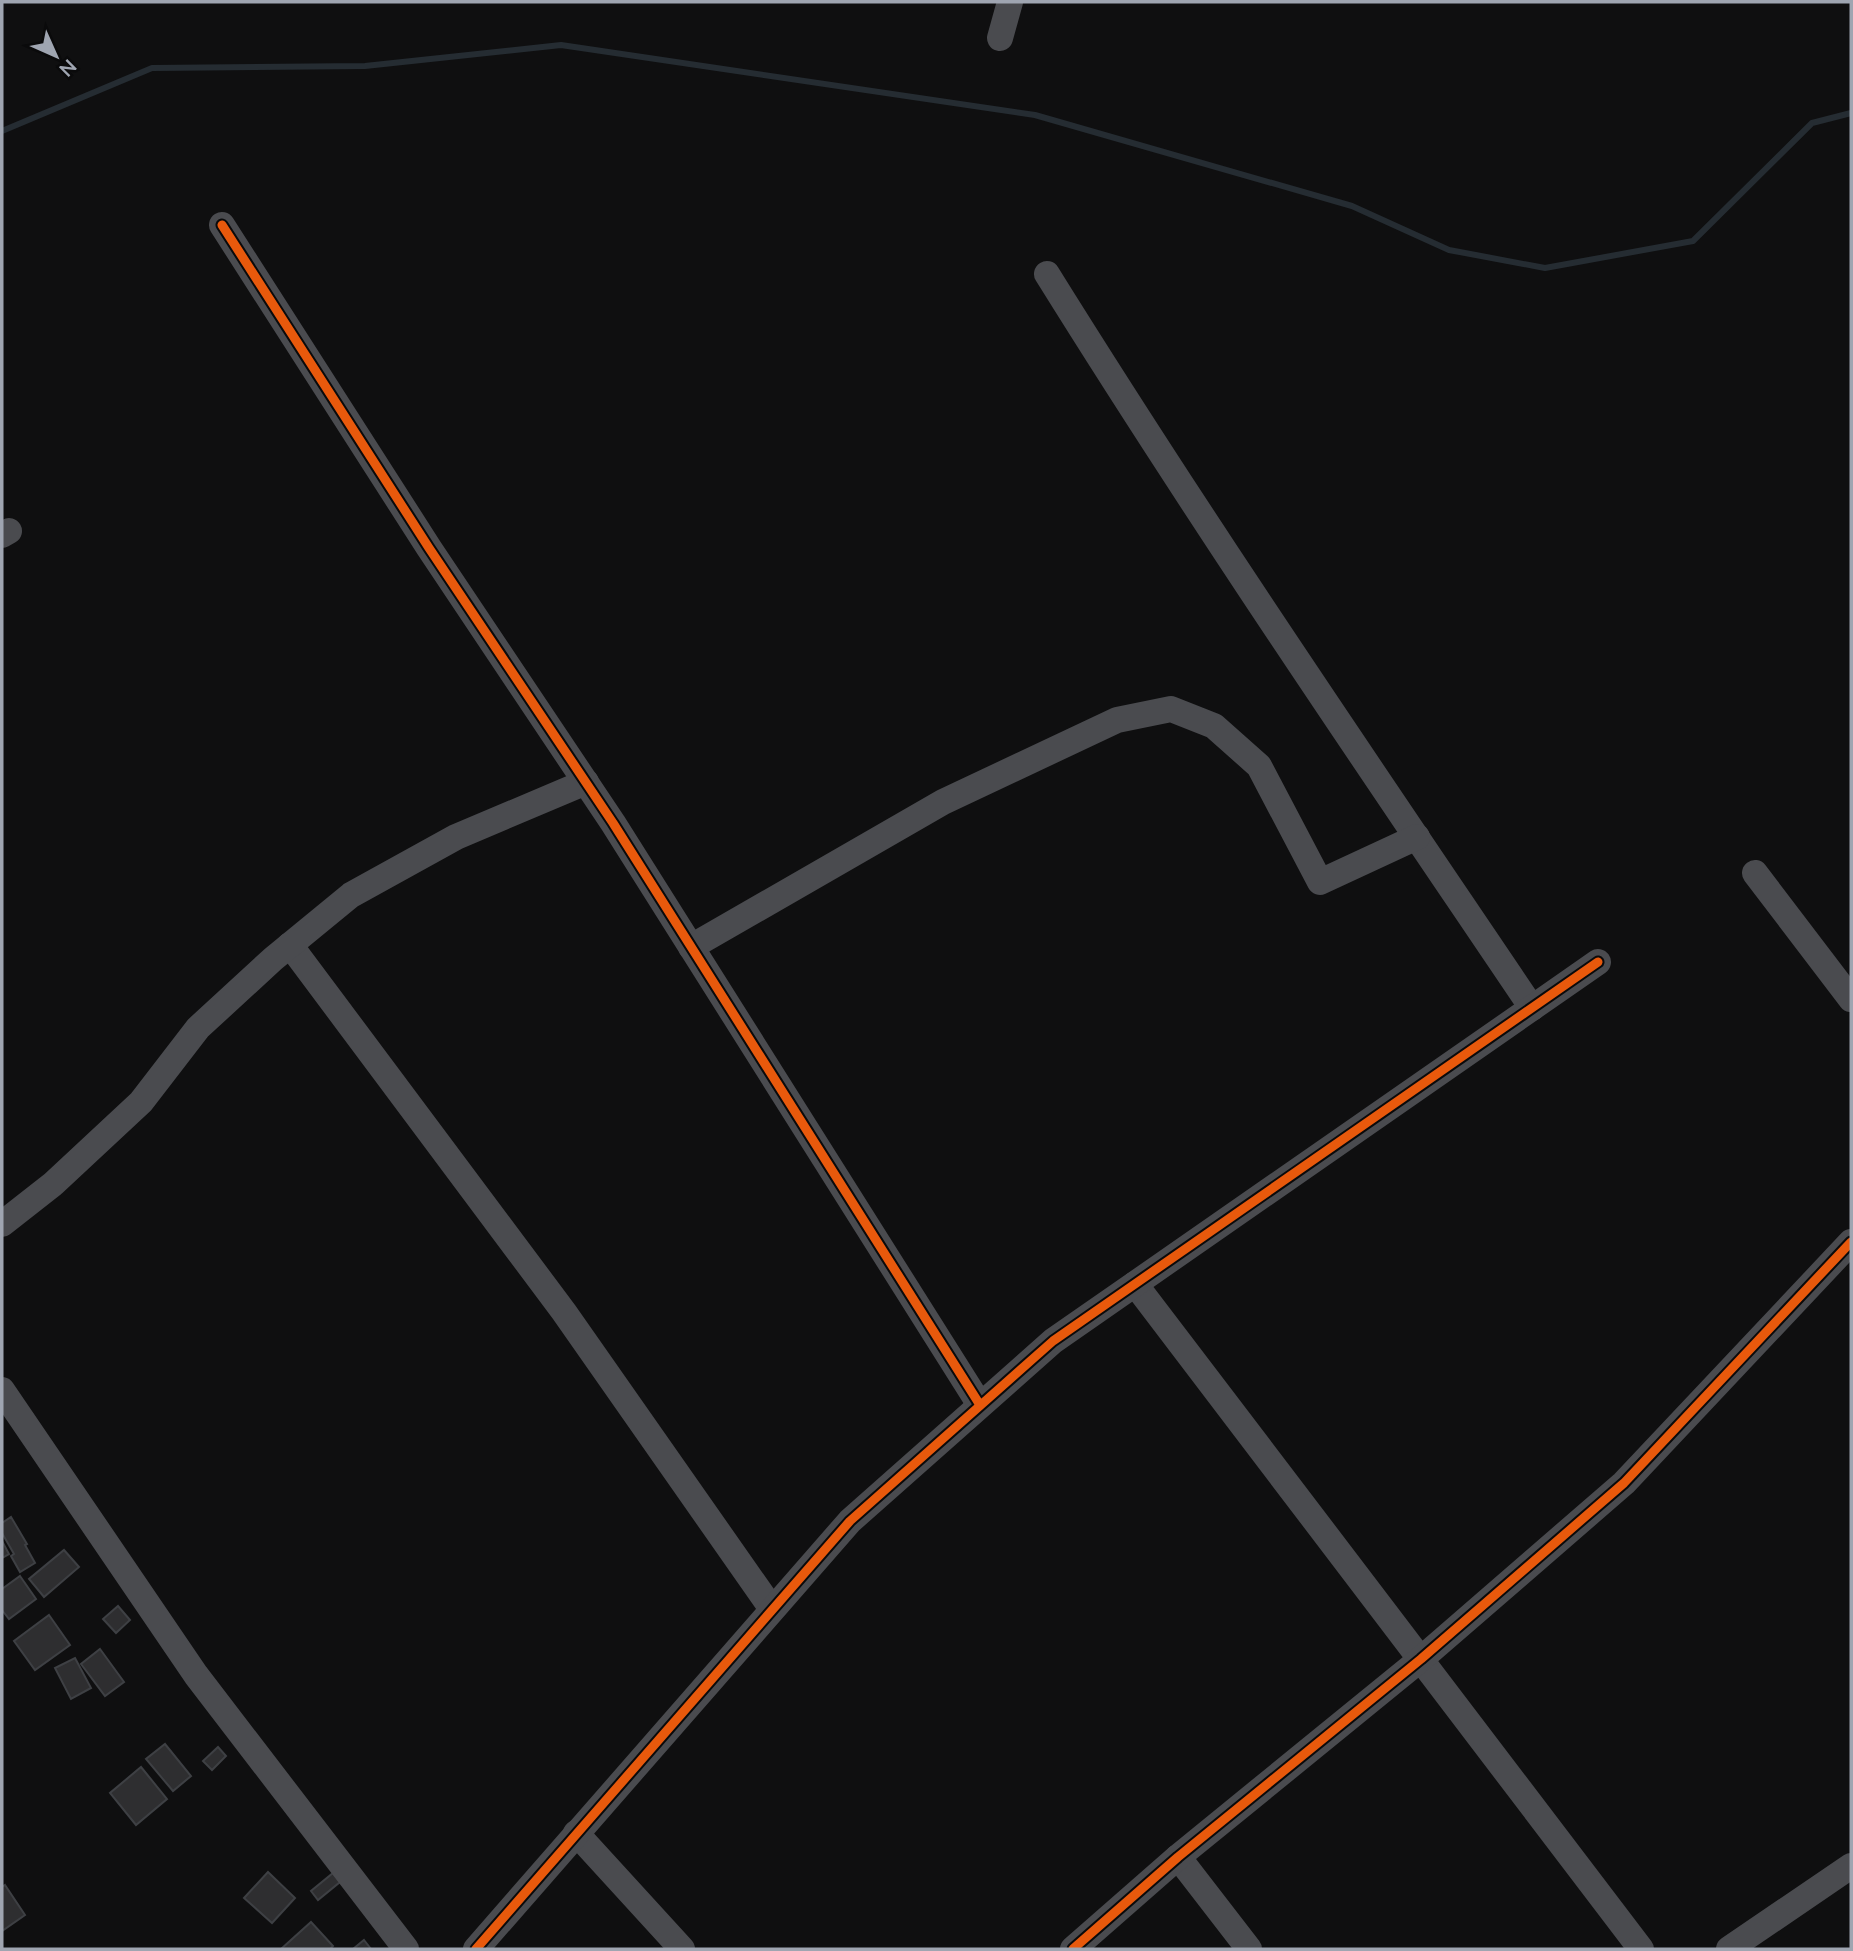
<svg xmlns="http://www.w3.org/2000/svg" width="1853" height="1951" viewBox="0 0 1853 1951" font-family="Lato,sans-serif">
<rect width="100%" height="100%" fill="#0f0f10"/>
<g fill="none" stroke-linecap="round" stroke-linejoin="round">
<path stroke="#252c32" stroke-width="6" d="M2 131 152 68 365 66 561 45 1035 115 1352 206 1449 250 1545 268 1693 241 1812 123 1851 113"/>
</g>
<g fill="#2e2e30" stroke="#3e4044" stroke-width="2">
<path d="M11 1517 27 1544 25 1545 35 1563 20 1572 11 1556 14 1554 2 1533V1523Z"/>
<path d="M2 1541 9 1554 2 1558Z"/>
<path d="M64 1550 79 1567 44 1597 29 1579Z"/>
<path d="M20 1576 36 1599 9 1619 2 1610V1589Z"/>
<path d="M118 1606 130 1620 116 1633 103 1619Z"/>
<path d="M49 1615 70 1645 35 1670 14 1641Z"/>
<path d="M100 1649 124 1682 105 1696 81 1664Z"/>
<path d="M75 1658 91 1688 71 1699 55 1668Z"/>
<path d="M165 1744 191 1776 173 1791 146 1759Z"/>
<path d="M218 1747 226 1756 212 1770 203 1761Z"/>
<path d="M141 1767 167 1799 136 1825 110 1793Z"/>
<path d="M268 1872 295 1898 272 1923 244 1898Z"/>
<path d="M333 1873 340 1882 318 1900 311 1891Z"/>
<path d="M5 1885 25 1915 2 1931V1887Z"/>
<path d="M311 1922 333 1946 330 1949H281Z"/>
<path d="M364 1940 371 1949H353Z"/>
</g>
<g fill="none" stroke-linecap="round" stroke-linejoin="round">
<g stroke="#4a4b4f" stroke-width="26">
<path d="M1000 38 1010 2"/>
<path d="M222 225 429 548 613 823 980 1405"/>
<path d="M1047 274C1202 523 1368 765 1532 1008"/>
<path d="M2 535 9 531"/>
<path d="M1755 873 1851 999"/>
<path d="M290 945 564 1312 772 1609"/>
<path d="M691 947 943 802 1117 720 1171 709 1214 726 1259 766 1320 882 1417 837"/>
<path d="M2 1224 53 1184 141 1102 198 1028 273 959 351 895 456 837 586 782"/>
<path d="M1135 1284 1641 1949"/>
<path d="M2 1390 196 1675 406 1949"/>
<path d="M576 1833 682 1949"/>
<path d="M1178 1857 1249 1949"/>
<path d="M476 1949 850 1521 1053 1341 1598 962"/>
<path d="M1073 1949 1178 1857 1421 1659 1624 1483 1851 1242"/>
<path d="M1729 1949 1851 1866"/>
</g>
<g stroke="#0a0a0b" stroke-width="13">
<g id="cycleway">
<path d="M222 225 429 548 613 823 980 1405"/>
<path d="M476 1949 850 1521 1053 1341 1598 962"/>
<path d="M1073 1949 1178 1857 1421 1659 1624 1483 1851 1242"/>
</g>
</g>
<use href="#cycleway" stroke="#e8590c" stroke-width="9"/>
</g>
<rect width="1853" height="1951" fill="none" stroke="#9fa5b1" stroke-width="7"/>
<g transform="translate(56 56) rotate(135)" stroke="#0a0a0b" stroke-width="5" paint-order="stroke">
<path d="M0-5L12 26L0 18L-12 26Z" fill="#9fa5b1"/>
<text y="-10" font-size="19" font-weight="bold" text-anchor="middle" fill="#9fa5b1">N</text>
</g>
</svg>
